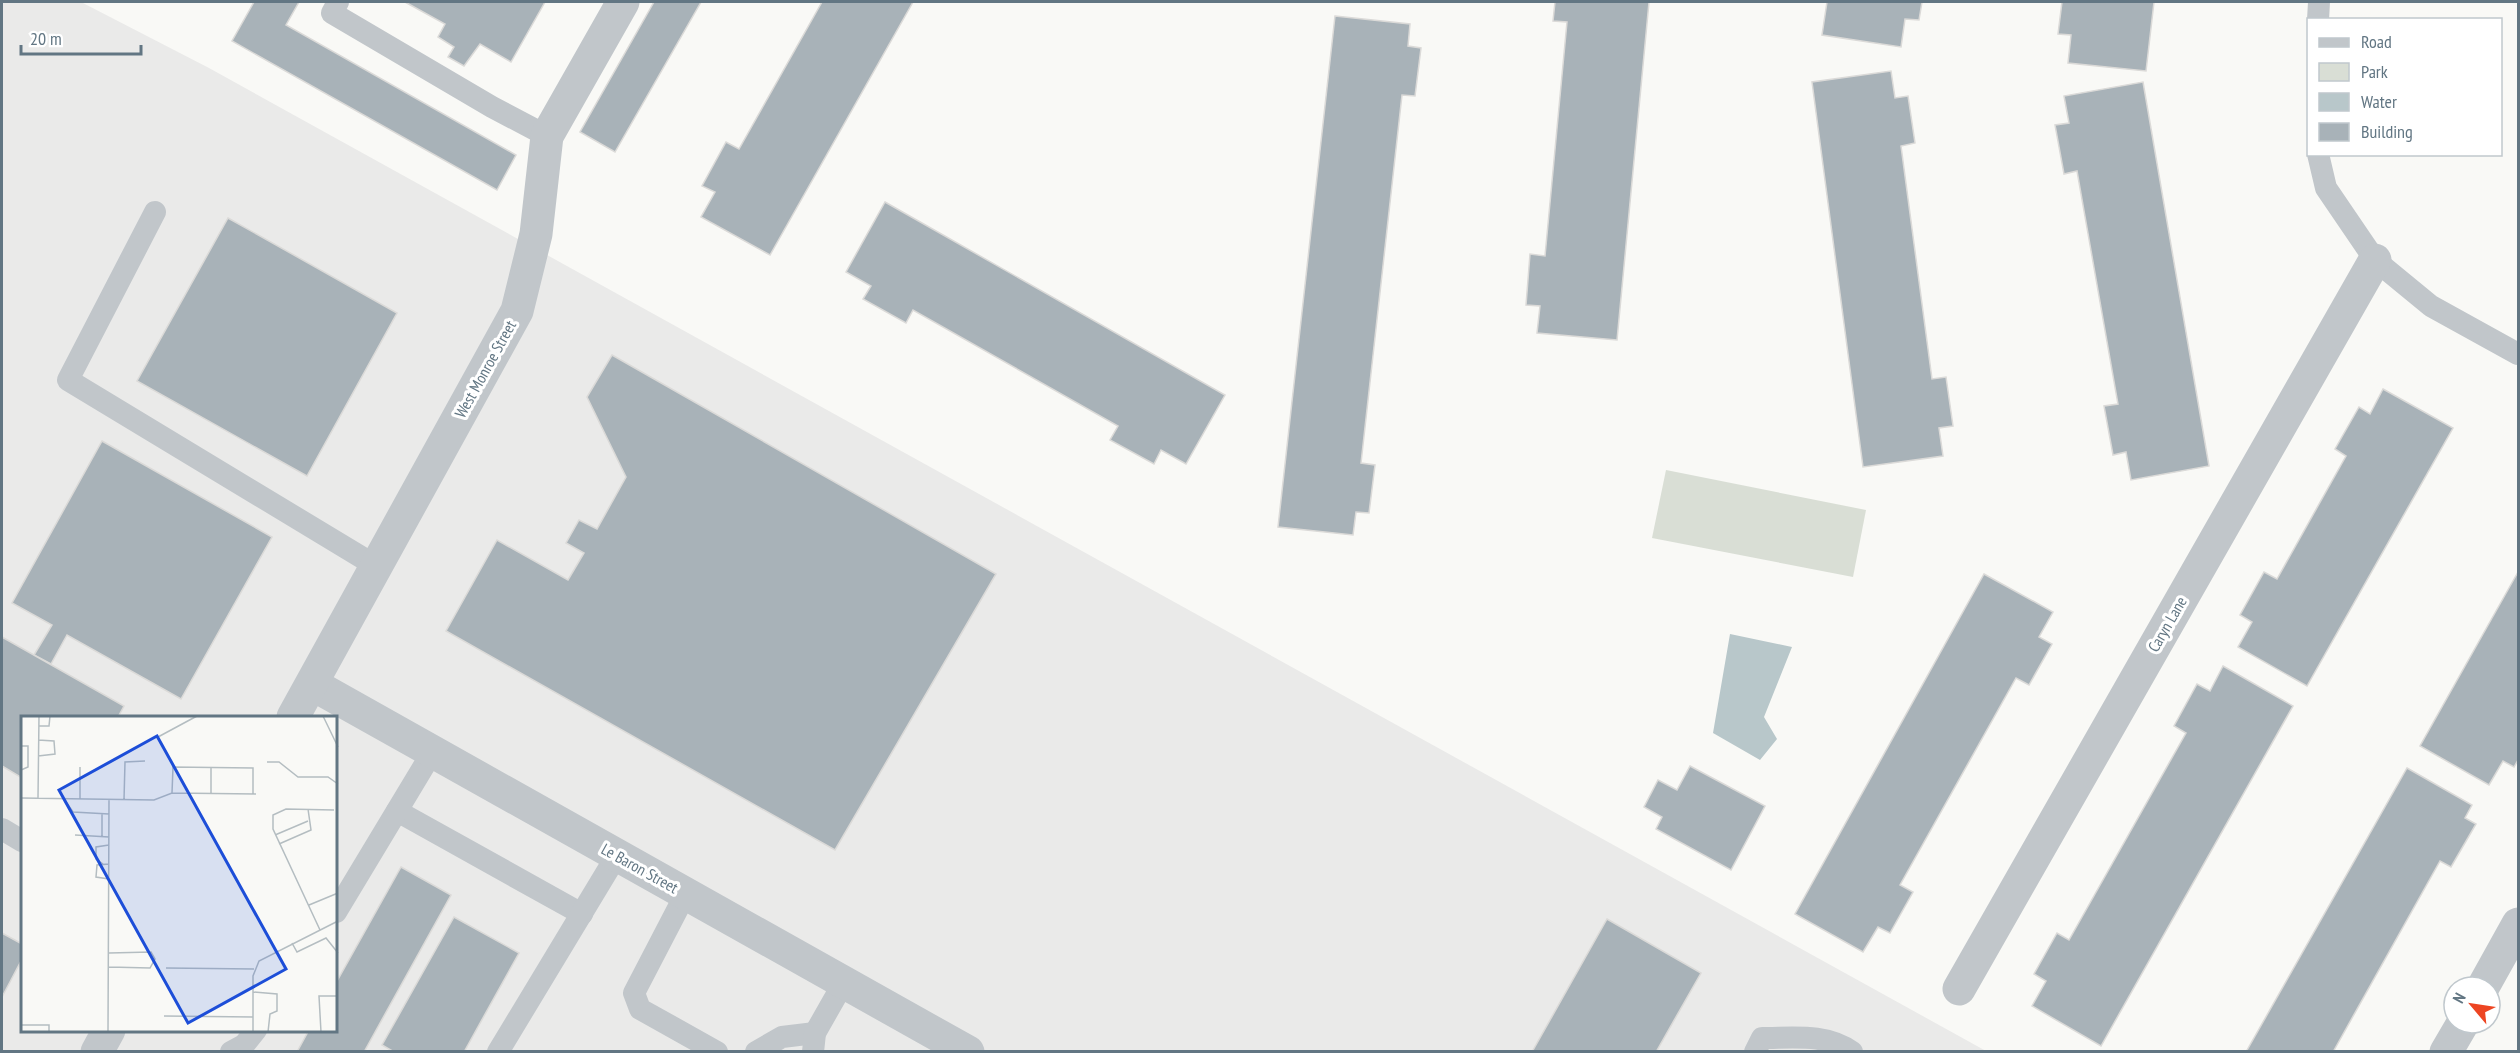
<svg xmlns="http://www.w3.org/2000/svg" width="2520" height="1053" viewBox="0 0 2520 1053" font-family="'PT Sans Narrow',sans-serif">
<rect width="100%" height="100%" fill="#f9f9f6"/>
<path fill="#eaeae9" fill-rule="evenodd" d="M2 2H81L209 68 1986 1051 2 1052ZM22 717H336V1030H22Z"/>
<path fill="#d9ded5" d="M1666 470 1866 510 1853 577 1652 538Z"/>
<path fill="#b8c7ca" d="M1730 634 1792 647 1764 717 1777 739 1760 760 1713 733Z"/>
<g fill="#a8b2b8" stroke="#dbdad8" stroke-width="1.5">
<path d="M254 2H299L286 25 516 155 497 190 232 41Z"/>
<path d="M405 2H545L511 62 480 44 464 66 448 57 454 47 438 37 445 24Z"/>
<path d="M654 2H701L615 152 580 132Z"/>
<path d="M822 2H913L770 255 701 217 715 192 702 186 726 142 739 149Z"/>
<path d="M1555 2H1649L1617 340 1537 333 1540 306 1526 305 1530 254 1545 256 1567 22 1553 21Z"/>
<path d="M1827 2H1922L1919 20 1905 19 1901 47 1822 35Z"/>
<path d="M2062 2H2154L2146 71 2068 63 2071 35 2058 34Z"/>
<path d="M1335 16 1410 24 1408 46 1421 48 1415 96 1402 95 1361 463 1375 465 1369 513 1356 512 1353 535 1278 527Z"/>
<path d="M1891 71 1895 98 1908 96 1915 143 1901 146 1932 379 1946 377 1953 426 1939 428 1943 456 1863 467 1812 82Z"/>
<path d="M2143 82 2209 466 2131 480 2126 452 2113 455 2104 406 2118 404 2077 171 2064 174 2055 125 2069 123 2064 96Z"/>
<path d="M885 202 1225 395 1186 464 1161 450 1154 464 1110 440 1118 426 913 310 906 323 863 299 871 286 846 272Z"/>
<path d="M228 218 397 313 307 476 137 381Z"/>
<path d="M612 355 996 574 835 850 446 631 497 540 568 580 584 553 566 543 579 520 597 529 626 477 587 397Z"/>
<path d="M2383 389 2453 428 2307 686 2238 647 2252 622 2240 615 2264 572 2277 579 2346 456 2335 449 2359 407 2370 414Z"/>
<path d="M102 441 272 537 181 699 67 635 51 664 34 655 52 625 12 603Z"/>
<path d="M2518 572V760L2514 767 2503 761 2489 785 2420 746Z"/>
<path d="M1984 574 2053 612 2039 637 2052 644 2029 685 2016 678 1900 885 1913 892 1890 933 1878 927 1863 952 1795 914Z"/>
<path d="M2 637 124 706 118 717H22V778L2 766Z"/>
<path d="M2223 666 2293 706 2101 1046 2032 1006 2046 981 2034 974 2057 933 2069 940 2186 733 2174 726 2197 684 2210 691Z"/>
<path d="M1690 766 1765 806 1731 870 1656 829 1662 817 1644 807 1658 780 1677 790Z"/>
<path d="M2407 768 2472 805 2465 818 2476 824 2451 867 2440 861 2333 1052H2246Z"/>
<path d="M401 867 451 895 364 1052H297L309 1030H336V983Z"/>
<path d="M454 917 519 953 464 1052H394L382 1045Z"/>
<path d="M1607 919 1701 973 1656 1052H1532Z"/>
<path d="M2 933 22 944V959L2 997Z"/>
</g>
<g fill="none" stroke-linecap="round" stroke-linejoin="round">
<g stroke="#c1c6ca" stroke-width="22">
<path d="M338 2 332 13 492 107 547 136"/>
<path d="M2318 20 2319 2"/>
<path d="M2318 154 2326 188 2375 260 2431 306 2518 354"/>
<path d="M155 212 68 380 376 566"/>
<path d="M397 811 582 914"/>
<path d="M2 829 22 841"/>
<path d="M686 893 634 993 640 1009 717 1052"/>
<path d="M336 912 433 751"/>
<path d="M231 1052 244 1045 256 1030"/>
<path d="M498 1052 617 855"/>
<path d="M756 1052 782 1037 815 1033"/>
<path d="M813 1052 815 1033 844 982"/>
<path d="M1755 1052 1762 1038C1793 1038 1826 1033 1852 1052"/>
</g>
<g stroke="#c1c6ca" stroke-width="33">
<path d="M312 684 968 1052"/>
<path d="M293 717 517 311 536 234 547 136 623 2"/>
<path d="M2483 987 2518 924"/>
<path d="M1959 989 2375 260"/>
<path d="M97 1052 109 1030"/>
<path d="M2446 1052 2463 1023"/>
</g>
</g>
<g text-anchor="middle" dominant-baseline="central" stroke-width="6" stroke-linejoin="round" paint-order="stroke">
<g font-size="16" fill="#627683" stroke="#fff">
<text transform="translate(485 369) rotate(-61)">West Monroe Street</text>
<text transform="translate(2167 624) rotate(-60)">Caryn Lane</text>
<text transform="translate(640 868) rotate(29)">Le Baron Street</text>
</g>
</g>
<g transform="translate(21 716)">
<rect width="316" height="316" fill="#f9f9f6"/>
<path fill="none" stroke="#b4bdc1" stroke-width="1.5" d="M302 0 317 31M18 10H28L29 0M137 21 176 0M0 30H7V51L0 54M17 40 34 38 33 25 17 24M246 46H258L277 61H307L317 68M151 77 152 51 232 52V78M190 78V52M0 82 133 84 151 77 235 78M17 82 18 0M43 83 52 96 88 98M59 83V51M103 84 104 46 124 45M54 119 88 121M254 119 287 105M81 121V98M258 128 290 114 287 93M82 148 75 143V131L88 129M88 163 75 161 76 149 88 148M288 189 317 177M299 214 252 113V99L265 93 313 94M271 227 276 236 305 222 317 237M88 251 129 252 134 243 130 236 88 237M145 252 233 253M232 276 256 278V295L249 298 247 316M143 300 232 301M0 309H28V316M87 316 88 84M232 316V260L238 245 317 205M300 316 298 280H317"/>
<path fill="#1d4ed8" fill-opacity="0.15" stroke="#1d4ed8" stroke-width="3" d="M136 20 265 253 167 307 38 74Z"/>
<rect width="316" height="316" fill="none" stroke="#627683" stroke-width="3"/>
</g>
<rect width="2520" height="1053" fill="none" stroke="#627683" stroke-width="6"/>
<rect x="2307" y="18" width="195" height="138" fill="#ffffff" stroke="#c0c8cd" stroke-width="1.5"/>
<rect x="2319" y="38" width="30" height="9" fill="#c1c6ca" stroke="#c0c8cd" stroke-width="1.5"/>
<text x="2361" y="48" font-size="18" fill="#627683">Road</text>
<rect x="2319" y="63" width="30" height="18" fill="#d9ded5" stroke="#c0c8cd" stroke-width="1.5"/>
<text x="2361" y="78" font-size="18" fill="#627683">Park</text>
<rect x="2319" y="93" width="30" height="18" fill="#b8c7ca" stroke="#c0c8cd" stroke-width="1.5"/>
<text x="2361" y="108" font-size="18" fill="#627683">Water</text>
<rect x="2319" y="123" width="30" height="18" fill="#a8b2b8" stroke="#c0c8cd" stroke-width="1.5"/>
<text x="2361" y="138" font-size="18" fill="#627683">Building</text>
<g transform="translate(2472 1005) rotate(299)"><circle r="28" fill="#ffffff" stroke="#c0c8cd" stroke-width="1.5"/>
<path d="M0-4.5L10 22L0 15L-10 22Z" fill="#ed4522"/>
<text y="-9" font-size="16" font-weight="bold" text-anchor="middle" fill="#627683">N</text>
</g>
<path d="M21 45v9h120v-9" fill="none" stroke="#627683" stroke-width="3"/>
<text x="30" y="45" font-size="18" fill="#627683" stroke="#ffffff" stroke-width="4.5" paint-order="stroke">20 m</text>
</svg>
